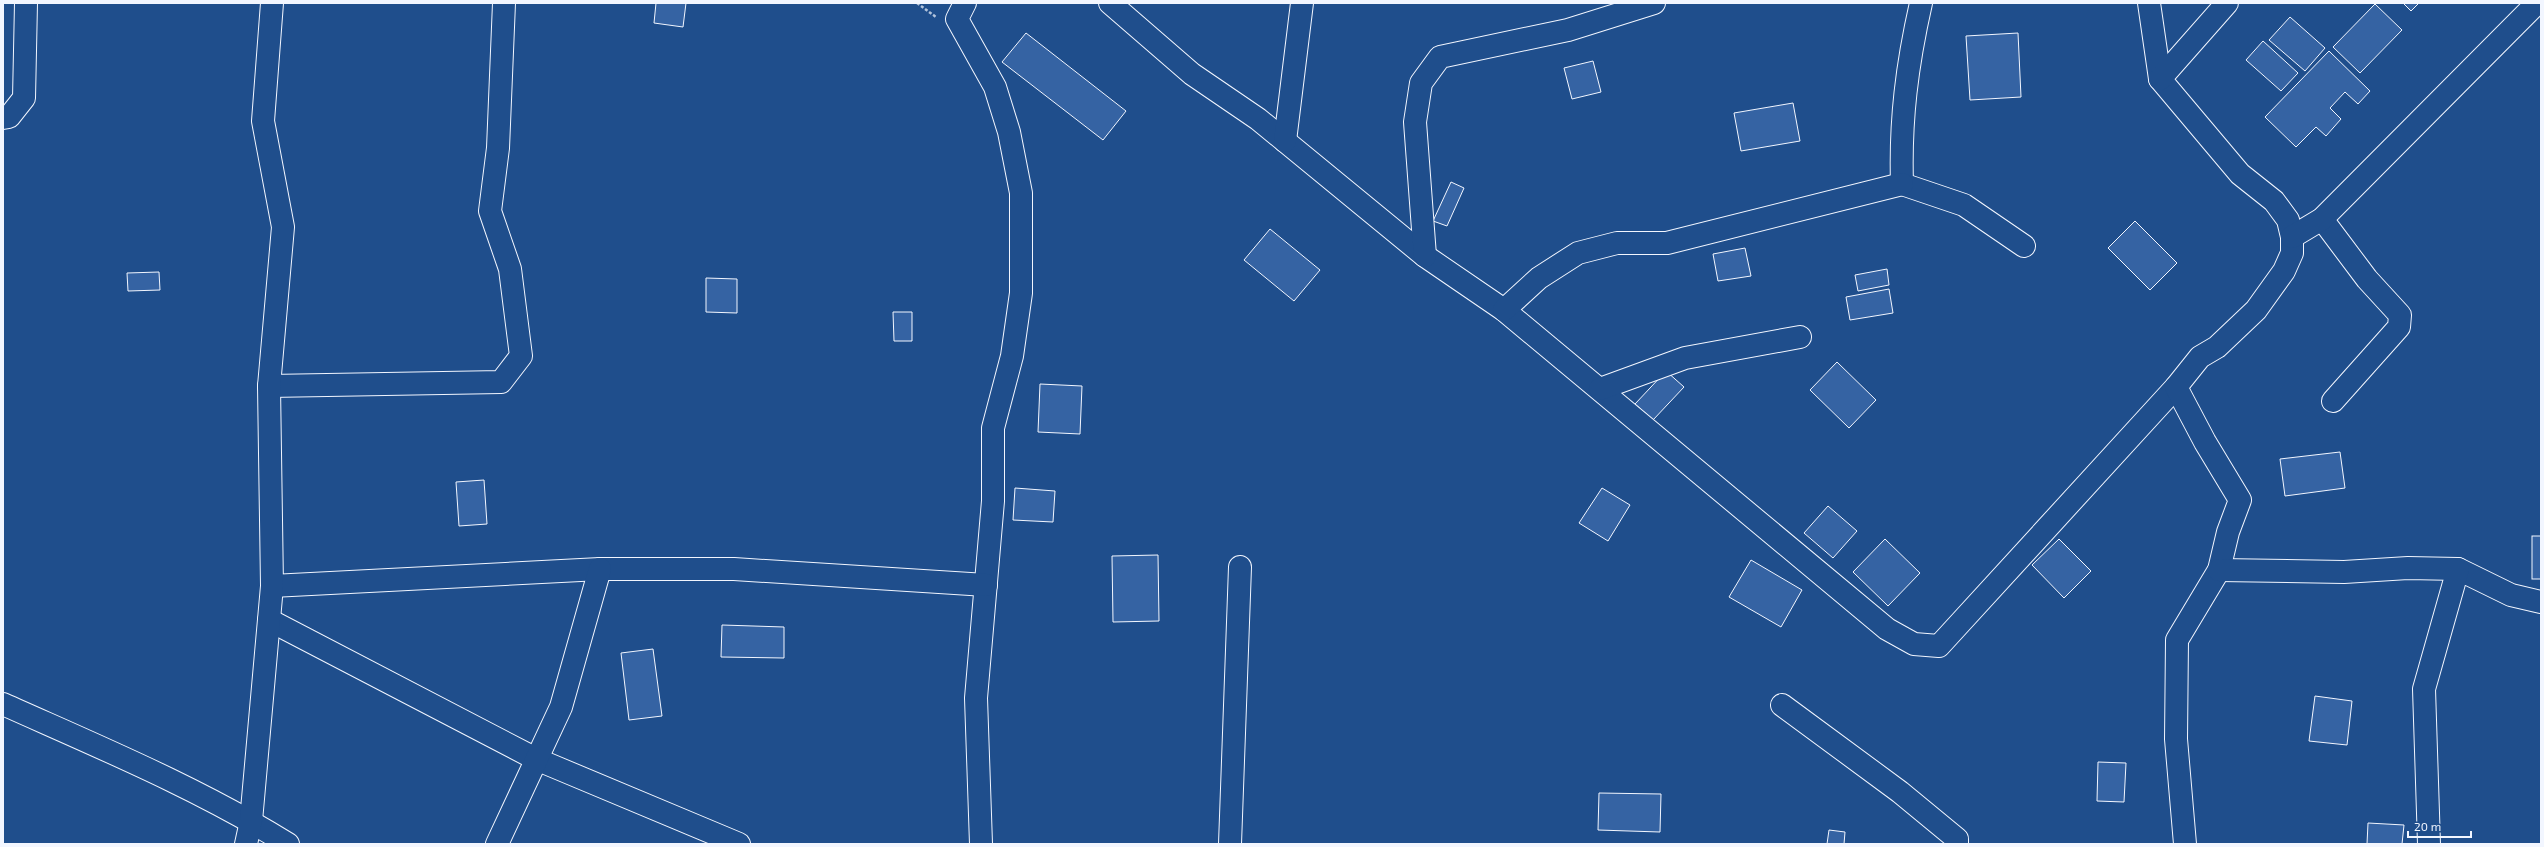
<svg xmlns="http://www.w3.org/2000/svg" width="2544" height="847" viewBox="0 0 2544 847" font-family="'Exo 2',sans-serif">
<rect width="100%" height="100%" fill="#1f4e8c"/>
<g fill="#3563a3" stroke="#f2f6ff">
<path d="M656 3H686L683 27 654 23Z"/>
<path d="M2403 3H2419L2411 11Z"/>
<path d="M2375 4 2402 30 2360 73 2333 47Z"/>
<path d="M2290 17 2325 48 2305 71 2269 40Z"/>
<path d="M1026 33 1126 111 1103 140 1002 62Z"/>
<path d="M2018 33 2021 97 1970 100 1966 36Z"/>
<path d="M2263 41 2298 73 2281 91 2246 60Z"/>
<path d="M2329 51 2370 91 2358 104 2345 92 2330 108 2341 119 2326 136 2316 127 2296 147 2265 117Z"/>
<path d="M1593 61 1601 92 1572 99 1564 68Z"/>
<path d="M1793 103 1800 141 1741 151 1734 113Z"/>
<path d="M1451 182 1464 188 1447 226 1433 221Z"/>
<path d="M2135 221 2177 263 2150 290 2108 248Z"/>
<path d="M1270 229 1320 270 1294 301 1244 260Z"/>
<path d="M1745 248 1751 276 1718 281 1713 254Z"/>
<path d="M1887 269 1889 285 1858 291 1855 275Z"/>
<path d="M159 272 160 290 128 291 127 273Z"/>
<path d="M706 278 737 279V313L706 312Z"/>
<path d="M1889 289 1893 313 1850 320 1846 297Z"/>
<path d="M893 312H912V341H894Z"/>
<path d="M1837 362 1876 400 1849 428 1810 390Z"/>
<path d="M1666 371 1684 387 1653 420 1635 404Z"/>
<path d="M1040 384 1082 386 1080 434 1038 432Z"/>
<path d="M2340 452 2345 488 2285 496 2280 459Z"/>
<path d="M484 480 487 524 459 526 456 482Z"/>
<path d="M1015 488 1055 491 1053 522 1013 520Z"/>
<path d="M1602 488 1630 505 1608 541 1579 523Z"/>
<path d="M1828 506 1857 531 1833 558 1804 533Z"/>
<rect x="2532" y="536" width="9" height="43"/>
<path d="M1885 539 1920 573 1888 606 1853 572Z"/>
<path d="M2059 539 2091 571 2064 598 2032 565Z"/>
<path d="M1158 555 1159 621 1113 622 1112 556Z"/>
<path d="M1751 560 1802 590 1781 627 1729 597Z"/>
<path d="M722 625 784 627V658L721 657Z"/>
<path d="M653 649 662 716 629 720 621 653Z"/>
<path d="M2315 696 2352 701 2347 745 2309 741Z"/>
<path d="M2098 762 2126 763 2124 802 2097 801Z"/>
<path d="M1599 793 1661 794 1660 832 1598 830Z"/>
<path d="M2368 823 2404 825 2402 844H2367Z"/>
<path d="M1829 830 1845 832 1844 844H1827Z"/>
</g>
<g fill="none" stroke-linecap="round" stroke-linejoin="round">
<g stroke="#f2f6ff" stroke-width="24">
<g id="minor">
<path d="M965 3 957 19 995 87 1009 132 1021 193V293L1012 356 993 428V501L976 698 981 844"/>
<path d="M1110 3 1192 74 1258 119 1425 256 1504 310 1887 629 1914 644 1939 646 2176 387"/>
<path d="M1921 3C1907 65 1900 120 1902 184L1964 205 2024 246"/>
<path d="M2149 3 2160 79 2240 174 2274 201 2288 220 2292 237V253L2284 271 2256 310 2217 347 2200 357 2176 387 2205 442 2240 500 2228 532 2219 570 2177 640 2176 739 2185 844"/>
<path d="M2160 79 2227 3"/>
<path d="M3 118 9 117 24 98 26 3"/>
<path d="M1285 141 1302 3"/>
<path d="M2322 219 2367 279 2400 315 2399 327 2333 401"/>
<path d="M2292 237 2322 219 2537 3"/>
<path d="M1425 256 1415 122 1421 83 1440 57 1568 30 1654 3"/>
<path d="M1504 310 1539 278 1578 253 1617 243H1667L1902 184"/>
<path d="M269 386 501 382 521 356 510 269 490 211 498 148 504 3"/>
<path d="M1600 389 1685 358 1800 337"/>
<path d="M2458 569 2511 595 2541 602"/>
<path d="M2219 570 2344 572 2408 568 2458 569 2424 689 2429 844"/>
<path d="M272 586 600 569H734L986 585"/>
<path d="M269 620 536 759 739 844"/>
<path d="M3 704C99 747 198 788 288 844"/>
<path d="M1782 705 1900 792 1957 839V844"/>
<path d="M246 844 251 821 272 586 269 386 283 227 263 121 272 3"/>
<path d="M497 844 561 707 600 569"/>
<path d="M1230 844 1240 567"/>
</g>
</g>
<path stroke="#b3c4dc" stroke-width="2.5" stroke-dasharray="3 2" stroke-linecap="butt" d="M917 3 936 17"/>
<use href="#minor" stroke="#1f4e8c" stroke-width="22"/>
</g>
<rect width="2544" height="847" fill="none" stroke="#f2f6ff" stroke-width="8"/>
<path d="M2408 831v6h63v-6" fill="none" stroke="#f2f6ff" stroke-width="2"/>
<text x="2414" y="831" font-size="12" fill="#f2f6ff" stroke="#1f4e8c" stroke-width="3" paint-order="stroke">20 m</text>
</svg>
